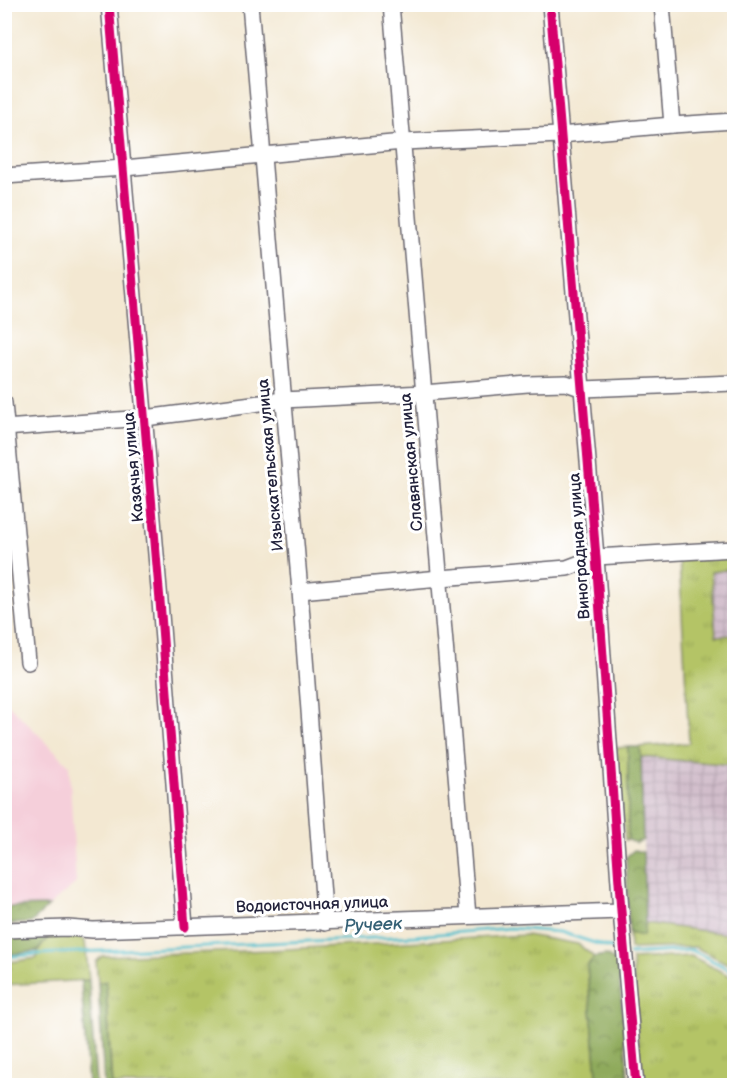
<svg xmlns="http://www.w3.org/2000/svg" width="739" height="1090" viewBox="0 0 739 1090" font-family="'Balsamiq Sans',sans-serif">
<defs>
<pattern id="industrial-grid" width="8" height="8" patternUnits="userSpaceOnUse" patternTransform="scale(1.5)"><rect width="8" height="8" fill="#d1bdcb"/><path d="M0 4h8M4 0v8" fill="none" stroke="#b3a2af"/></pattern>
<pattern id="grass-tufts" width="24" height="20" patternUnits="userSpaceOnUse" patternTransform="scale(1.5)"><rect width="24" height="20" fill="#b4c466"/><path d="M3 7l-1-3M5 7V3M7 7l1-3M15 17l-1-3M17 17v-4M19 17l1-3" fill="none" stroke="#9aa859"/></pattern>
<pattern id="forest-crowns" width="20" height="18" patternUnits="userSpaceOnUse" patternTransform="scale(1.5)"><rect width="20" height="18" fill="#8faa5b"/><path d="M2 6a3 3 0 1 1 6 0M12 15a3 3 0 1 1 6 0" fill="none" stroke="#748a4c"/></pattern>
</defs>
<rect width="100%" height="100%" fill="#fff"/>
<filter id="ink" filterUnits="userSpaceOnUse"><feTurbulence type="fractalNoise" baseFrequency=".0167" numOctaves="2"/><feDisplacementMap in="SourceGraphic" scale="12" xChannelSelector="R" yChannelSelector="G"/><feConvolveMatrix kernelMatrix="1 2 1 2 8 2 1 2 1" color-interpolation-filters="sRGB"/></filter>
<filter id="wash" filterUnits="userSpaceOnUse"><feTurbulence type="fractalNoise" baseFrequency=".008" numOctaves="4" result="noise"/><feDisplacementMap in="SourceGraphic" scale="24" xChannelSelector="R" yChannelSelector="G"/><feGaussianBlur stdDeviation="1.35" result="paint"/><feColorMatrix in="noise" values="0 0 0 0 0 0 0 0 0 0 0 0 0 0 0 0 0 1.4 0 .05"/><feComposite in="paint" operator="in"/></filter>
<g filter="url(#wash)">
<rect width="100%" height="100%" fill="#f3e8d2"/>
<path fill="#f5cfda" d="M4 700 69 765 76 883 49 906 5 907Z"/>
<g fill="url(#industrial-grid)">
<path d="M734 569V635L716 636 711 571Z"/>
<path d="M641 757 734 765V935L645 923Z"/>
</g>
<g fill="url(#grass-tufts)" stroke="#6b7350" stroke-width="1.5">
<path d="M734 555V569L711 572 716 636 734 635V765L641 757 640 747 689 743 679 559Z"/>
<path d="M628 747V840H625L616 748Z"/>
<path d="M645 923 734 935V967L695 947 630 949 629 933 643 936Z"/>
<path d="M51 933H75L85 941 89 980 5 985 4 963 37 958 38 951Z"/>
<path d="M526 935 578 944 594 957 587 967 598 1085H112L106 982 98 983 96 962 102 956 270 950Z"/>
<path d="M691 956 734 978V1085H641L632 959Z"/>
</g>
<g fill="url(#forest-crowns)" stroke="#58664b" stroke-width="1.5">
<path d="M628 747H640L641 757 643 840 636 843 628 840Z"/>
<path d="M634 850 643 852 645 923 643 936 629 933 626 857Z"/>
<path d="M49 906 31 923 5 924 4 907Z"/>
<path d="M51 933 38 951 5 955 4 934Z"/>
<path d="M606 955 618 963 629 1085H598L587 966 594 957Z"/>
<path d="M89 980 96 1085H88L81 981Z"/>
<path d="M106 981 111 1077 112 1085H104L98 983Z"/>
</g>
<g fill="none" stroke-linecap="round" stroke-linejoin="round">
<g stroke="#51becb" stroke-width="3">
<path d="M629 954 692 950 734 972"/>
<path d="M4 957 38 954 414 936 510 928 560 932 620 951"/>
</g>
</g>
</g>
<g filter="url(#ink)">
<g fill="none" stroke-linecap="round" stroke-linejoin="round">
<g stroke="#6b6770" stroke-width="18">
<g id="minor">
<path d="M109 4 160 601 185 927"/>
<path d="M250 4 300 591 325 923"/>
<path d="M391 4 468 916"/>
<path d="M550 4 596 557 621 911 636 1086"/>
<path d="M662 4 672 125"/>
<path d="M4 176 124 168 403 142 560 135 672 125 734 121"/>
<path d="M4 403 28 662"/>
<path d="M4 428 145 418 283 400 424 393 528 384 566 383 583 389 734 383"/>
<path d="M300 591 440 578 567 568 596 557 734 549"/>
<path d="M4 930 68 928 93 930 621 911"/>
</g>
</g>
<use href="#minor" stroke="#fff" stroke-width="15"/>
<g stroke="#fff" stroke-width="13">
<g id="cycleway">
<path d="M109 4 160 601 185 927"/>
<path d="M550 4 596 557 621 911 636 1086"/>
</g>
</g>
<use href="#cycleway" stroke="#d6006c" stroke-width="9"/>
</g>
</g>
<g text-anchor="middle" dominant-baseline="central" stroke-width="6" stroke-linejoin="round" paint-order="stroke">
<g font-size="16" fill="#22223b" stroke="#fff">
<text transform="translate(412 462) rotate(-95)">Славянская улица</text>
<text transform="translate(271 465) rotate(-95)">Изыскательская улица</text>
<text transform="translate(134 467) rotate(-95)">Казачья улица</text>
<text transform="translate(580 546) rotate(-94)">Виноградная улица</text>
<text transform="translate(312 905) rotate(-2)">Водоисточная улица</text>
</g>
<g font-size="18" font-style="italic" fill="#356075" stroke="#fff">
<text transform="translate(373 925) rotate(-3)">Ручеек</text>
</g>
</g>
<rect width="739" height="1090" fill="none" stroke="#fff" stroke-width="24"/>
</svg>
